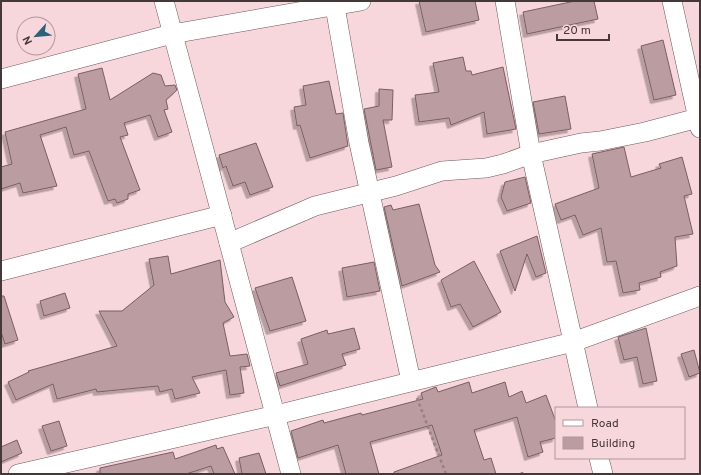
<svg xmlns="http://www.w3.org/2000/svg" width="701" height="475" viewBox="0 0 701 475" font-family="Overpass,sans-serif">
<defs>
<filter id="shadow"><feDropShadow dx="-3.5" dy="3.5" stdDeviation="0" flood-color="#0004"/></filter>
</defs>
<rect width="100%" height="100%" fill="#f8d7dc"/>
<g fill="#bb9ca0" stroke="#7a5e62" filter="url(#shadow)">
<path d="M419 1H475L479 20 426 32Z"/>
<path d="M575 1H594L598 19 527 34 523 12Z"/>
<path d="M663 40 676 95 654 100 641 46Z"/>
<path d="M463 57 466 71H471L472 75 503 67 516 129 487 134 484 112 451 125 449 118 419 122 415 95 439 92 433 63Z"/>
<path d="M102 68 110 100 153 73 161 75 165 86 175 85 177 90 166 100 168 109 164 110 172 132 158 137 150 115 124 123 128 135 120 137 140 190 128 194V199L117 203 115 199 108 201 89 151 74 155 66 127 40 135 57 186 23 193 20 183 1 189V167L12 164 5 132 86 109 78 74Z"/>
<path d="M329 81 336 114 343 113 348 146 310 158 300 125 297 126 294 107 306 105 303 86Z"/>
<path d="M379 89 393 90 392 120H383L392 167 376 170 364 109 379 106Z"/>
<path d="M565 96 571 129 539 134 533 102Z"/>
<path d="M256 143 273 187 250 195 245 182 233 186 226 166 223 168 219 155Z"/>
<path d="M624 147 631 177 661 168 659 164 682 157 692 194 684 196 693 234 675 237 677 266 660 272 661 277 639 283 640 290 623 293 616 261 607 262 601 228 583 235 575 215 561 220 555 204 599 188 592 154Z"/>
<path d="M525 177 531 203 507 211 501 197 505 182Z"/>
<path d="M419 204 435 265 440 272 402 286 384 207 391 205 393 210Z"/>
<path d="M537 236 546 273 536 277 527 254 515 291 500 251Z"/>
<path d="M168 256 171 274 220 260 225 302 234 317 223 323 230 356 247 354 250 366 240 367 244 393 230 395 226 370 192 377 200 393 175 399 172 389 160 392 158 386 97 392 96 389 57 399 53 384 16 400 8 382 29 372 28 371 117 346 99 311H122L154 285 149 259Z"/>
<path d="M474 261 501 312 473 327 460 304 451 307 441 280Z"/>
<path d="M374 262 380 291 347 297 342 268Z"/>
<path d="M292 277 306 321 270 331 255 288Z"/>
<path d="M65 293 70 308 44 316 40 301Z"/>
<path d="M1 296H4L18 340 5 344 1 332Z"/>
<path d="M354 328 360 349 342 354 346 365 280 386 276 373 308 364 301 339 327 330 328 334Z"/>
<path d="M646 328 657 381 643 384 637 357 624 360 618 337Z"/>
<path d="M694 350 700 373 689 377 681 354Z"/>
<path d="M469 382 472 393 505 382 509 397 522 391 526 403 546 395 556 422V438L540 442 543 452 528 457 517 417 474 430 484 460 491 458 496 474H394V472L442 455 432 425 370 442 379 474H346L338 445 298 458 291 431 323 420 324 423 361 413 362 415 423 399 421 393 436 387 438 392Z"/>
<path d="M59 421 67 446 51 451 42 426Z"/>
<path d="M17 440 22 453 1 462V447Z"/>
<path d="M216 445 217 449 223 447 235 474H214L211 466 186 474H100V468L173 452 175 459Z"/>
<path d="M259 453 266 474H242L239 458Z"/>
</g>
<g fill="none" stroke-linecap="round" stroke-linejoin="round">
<g stroke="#72565a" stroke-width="20">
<g id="minor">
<path d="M164 1 291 474"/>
<path d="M334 1 359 143 411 381"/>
<path d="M505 1 531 154 588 408"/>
<path d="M672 1 700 128"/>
<path d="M1 79 172 34 361 1"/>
<path d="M229 243 315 206 396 186 442 171 486 168 503 164 531 154 581 143 600 141 645 132 698 118"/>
<path d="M1 271 222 215"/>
<path d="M599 458 603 474"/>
<path d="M18 474 276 415 573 342 700 296"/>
</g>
</g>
<g stroke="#978184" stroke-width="2.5" stroke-dasharray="3 3" stroke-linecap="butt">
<path d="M417 398 446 474"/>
<path d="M522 472V474"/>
</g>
<use href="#minor" stroke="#fff" stroke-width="19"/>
</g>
<rect width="701" height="475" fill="none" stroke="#453839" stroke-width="4"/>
<rect x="555" y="407" width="130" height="52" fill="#f8d7dc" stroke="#b0979b"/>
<rect x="563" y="420" width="20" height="6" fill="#ffffff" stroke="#b0979b"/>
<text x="591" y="427" font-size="12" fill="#453839">Road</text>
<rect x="563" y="437" width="20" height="12" fill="#bb9ca0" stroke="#b0979b"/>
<text x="591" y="447" font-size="12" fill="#453839">Building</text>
<g transform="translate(36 36) rotate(243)"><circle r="19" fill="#f8d7dc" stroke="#b0979b"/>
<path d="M0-3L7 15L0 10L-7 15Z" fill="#27637b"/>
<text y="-6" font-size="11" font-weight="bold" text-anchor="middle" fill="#453839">N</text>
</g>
<path d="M557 34v6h52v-6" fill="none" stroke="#453839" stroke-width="2"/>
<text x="563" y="34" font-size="12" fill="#453839" stroke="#f8d7dc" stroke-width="3" paint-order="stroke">20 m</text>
</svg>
